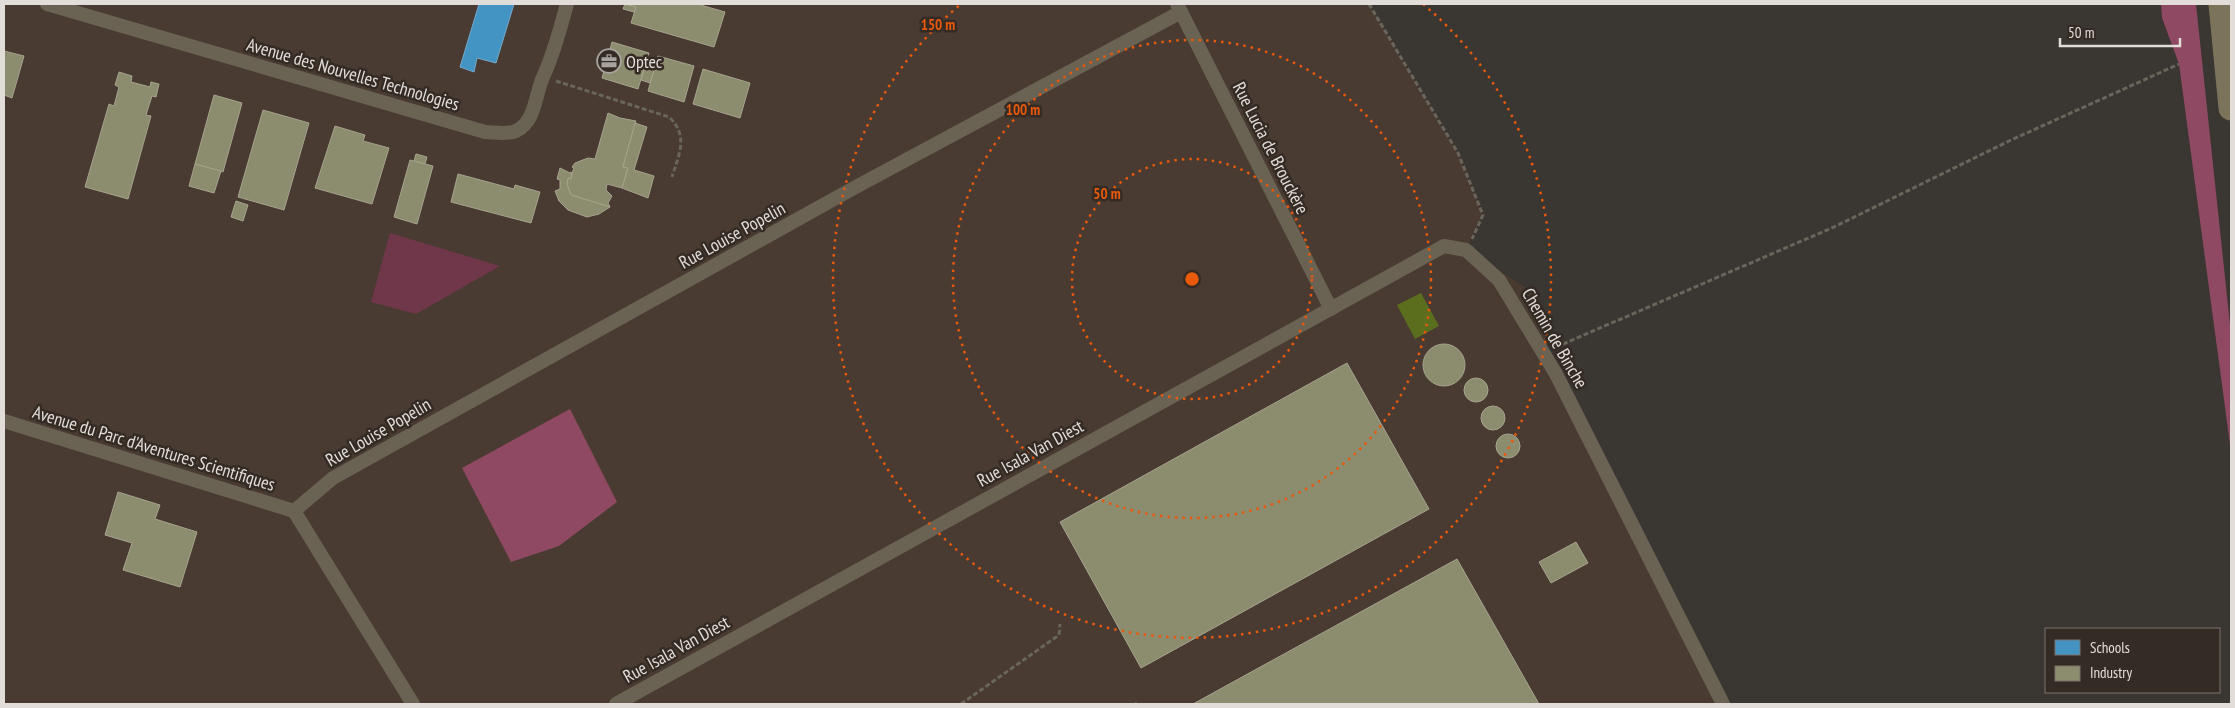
<svg xmlns="http://www.w3.org/2000/svg" width="2235" height="708" viewBox="0 0 2235 708" font-family="'PT Sans Narrow',sans-serif">
<rect width="100%" height="100%" fill="#3a3632"/>
<path fill="#493b31" d="M4 4H1369L1458 153 1483 215 1466 250 1531 291 1549 337 1544 353 1723 704H4Z"/>
<path fill="#70374b" d="M390 233 500 266 416 314 371 302Z"/>
<g fill="#904962">
<path d="M2161 4H2196L2231 334V452L2179 64 2162 18Z"/>
<path d="M570 409 617 502 559 546 511 562 462 468Z"/>
</g>
<path fill="#5b6e1e" d="M1421 293 1439 326 1415 339 1397 305Z"/>
<path fill="#4393c3" stroke="#73a9ca" d="M479 4H514L496 63 477 58 474 72 460 67Z"/>
<g fill="#8c8c6e" stroke="#a6a48e">
<path d="M625 4 636 7 634 12 623 9Z"/>
<path d="M626 4H697L725 12 714 47 631 23 636 7Z"/>
<path d="M612 42 649 53 638 89 602 78Z"/>
<path d="M4 51 24 56 12 98 4 95Z"/>
<path d="M658 56 694 66 684 102 648 91Z"/>
<path d="M646 64 655 67 650 83 641 80Z"/>
<path d="M703 69 750 83 740 118 693 104Z"/>
<path d="M119 72 132 76 131 82 150 87 151 82 159 84 156 97 152 96 146 115 151 116 128 199 85 187 109 104 114 106 119 87 115 85Z"/>
<path d="M214 95 242 103 223 172 195 164Z"/>
<path d="M263 110 309 123 284 210 238 197Z"/>
<path d="M608 113 620 118 636 121 623 167 628 168 622 188 607 184 606 190 612 196 608 203 610 207 571 195 567 184 568 178 571 179 572 174 570 172 572 173 574 168 572 167 575 163 588 158 595 159Z"/>
<path d="M635 123 647 127 634 170 654 176 648 198 622 188 628 168 623 167Z"/>
<path d="M335 126 365 135 363 141 389 148 372 204 315 188Z"/>
<path d="M416 154 427 157 425 164 414 161Z"/>
<path d="M410 160 433 166 417 224 394 217Z"/>
<path d="M195 164 221 171 214 193 189 186Z"/>
<path d="M560 168 572 174 571 179 568 178 567 184 571 195 610 207 599 214 587 217 568 210 559 201 555 191 560 189V180L557 179Z"/>
<path d="M458 174 514 189 515 185 540 192 531 223 451 202Z"/>
<path d="M236 201 248 205 243 221 231 217Z"/>
<circle cx="1444" cy="365" r="21"/>
<path d="M1347 363 1429 509 1141 668 1060 522Z"/>
<circle cx="1476" cy="390" r="12"/>
<circle cx="1493" cy="418" r="12"/>
<circle cx="1508" cy="446" r="12"/>
<path d="M118 492 160 505 155 519 197 532 180 587 123 570 132 543 105 535Z"/>
<path d="M1576 542 1588 563 1551 583 1539 562Z"/>
<path d="M1457 559 1539 704H1193Z"/>
</g>
<g fill="none" stroke-linecap="round" stroke-linejoin="round">
<g stroke="#6a655a" stroke-width="3" stroke-dasharray="5 2.5" stroke-linecap="butt">
<path d="M1369 4 1458 153 1483 215 1472 239"/>
<path d="M556 81 669 117C689 136 679 154 672 177"/>
<path d="M1556 347 1834 227 2009 141 2179 64"/>
<path d="M961 704 1059 635 1060 624"/>
<path d="M1135 704 1137 703"/>
</g>
<g stroke="#6a6353" stroke-width="14">
<path d="M47 4 485 132C494 132 507 135 516 131 536 121 535 95 543 77 554 54 560 29 567 4"/>
<path d="M1177 4 1331 309"/>
<path d="M4 421 294 511 333 478 852 189 1181 12"/>
<path d="M294 511 413 704"/>
<path d="M616 704 1444 246 1466 250 1499 280 1556 374 1723 704"/>
</g>
<path stroke="#7b735a" stroke-width="25" d="M2221 4 2231 108"/>
</g>
<g fill="none" stroke="#e8590c" stroke-width="2.5" stroke-dasharray="2.5 5">
<circle cx="1192" cy="279" r="120"/>
<circle cx="1192" cy="279" r="239"/>
<path d="M1423 4A359 359 0 1 1 961 4"/>
</g>
<defs>
<g id="office-ring" transform="scale(1.25)"><circle r="9.5" fill="#342b24" stroke="#a8a39f" stroke-width="1.5"/><path d="M-6-3h4V-5.5h4V-3h4V5H-6ZM-1-4.5V-3h2v-1.5ZM-6 0V1H6V0Z" fill="#a8a39f"/></g>
</defs>
<g fill-rule="evenodd">
<use href="#office-ring" x="609" y="61"/>
</g>
<g text-anchor="middle" dominant-baseline="central" stroke-width="5" stroke-linejoin="round" paint-order="stroke">
<g font-size="18" fill="#e3ddd9" stroke="#342b24" text-anchor="start">
<text x="626" y="61">Optec</text>
</g>
<g font-size="18" fill="#e3ddd9" stroke="#342b24">
<text transform="translate(353 74) rotate(16)">Avenue des Nouvelles Technologies</text>
<text transform="translate(1271 148) rotate(63)">Rue Lucia de Brouckère</text>
<text transform="translate(732 235) rotate(-29)">Rue Louise Popelin</text>
<text transform="translate(1555 338) rotate(60)">Chemin de Binche</text>
<text transform="translate(378 432) rotate(-30)">Rue Louise Popelin</text>
<text transform="translate(154 448) rotate(17)">Avenue du Parc d'Aventures Scientifiques</text>
<text transform="translate(1030 453) rotate(-29)">Rue Isala Van Diest</text>
<text transform="translate(676 649) rotate(-29)">Rue Isala Van Diest</text>
</g>
</g>
<circle cx="1192" cy="279" r="8" fill="#e8590c" stroke="#342b24" stroke-width="2.5"/>
<g font-size="15" text-anchor="middle" font-weight="bold" fill="#e8590c" stroke="#342b24" stroke-width="5" stroke-linejoin="round" paint-order="stroke">
<text x="938" y="30">150 m</text>
<text x="1023" y="115">100 m</text>
<text x="1107" y="199">50 m</text>
</g>
<rect width="2235" height="708" fill="none" stroke="#e3ddd9" stroke-width="10"/>
<rect x="2045" y="628" width="175" height="65" fill="#342b24" stroke="#7a726c"/>
<rect x="2055" y="640" width="25" height="15" fill="#4393c3" stroke="#7a726c"/>
<text x="2090" y="653" font-size="15" fill="#e3ddd9">Schools</text>
<rect x="2055" y="666" width="25" height="15" fill="#8c8c6e" stroke="#7a726c"/>
<text x="2090" y="678" font-size="15" fill="#e3ddd9">Industry</text>
<path d="M2060 38v8h120v-8" fill="none" stroke="#e3ddd9" stroke-width="2.5"/>
<text x="2068" y="38" font-size="15" fill="#e3ddd9" stroke="#342b24" stroke-width="4" paint-order="stroke">50 m</text>
</svg>
